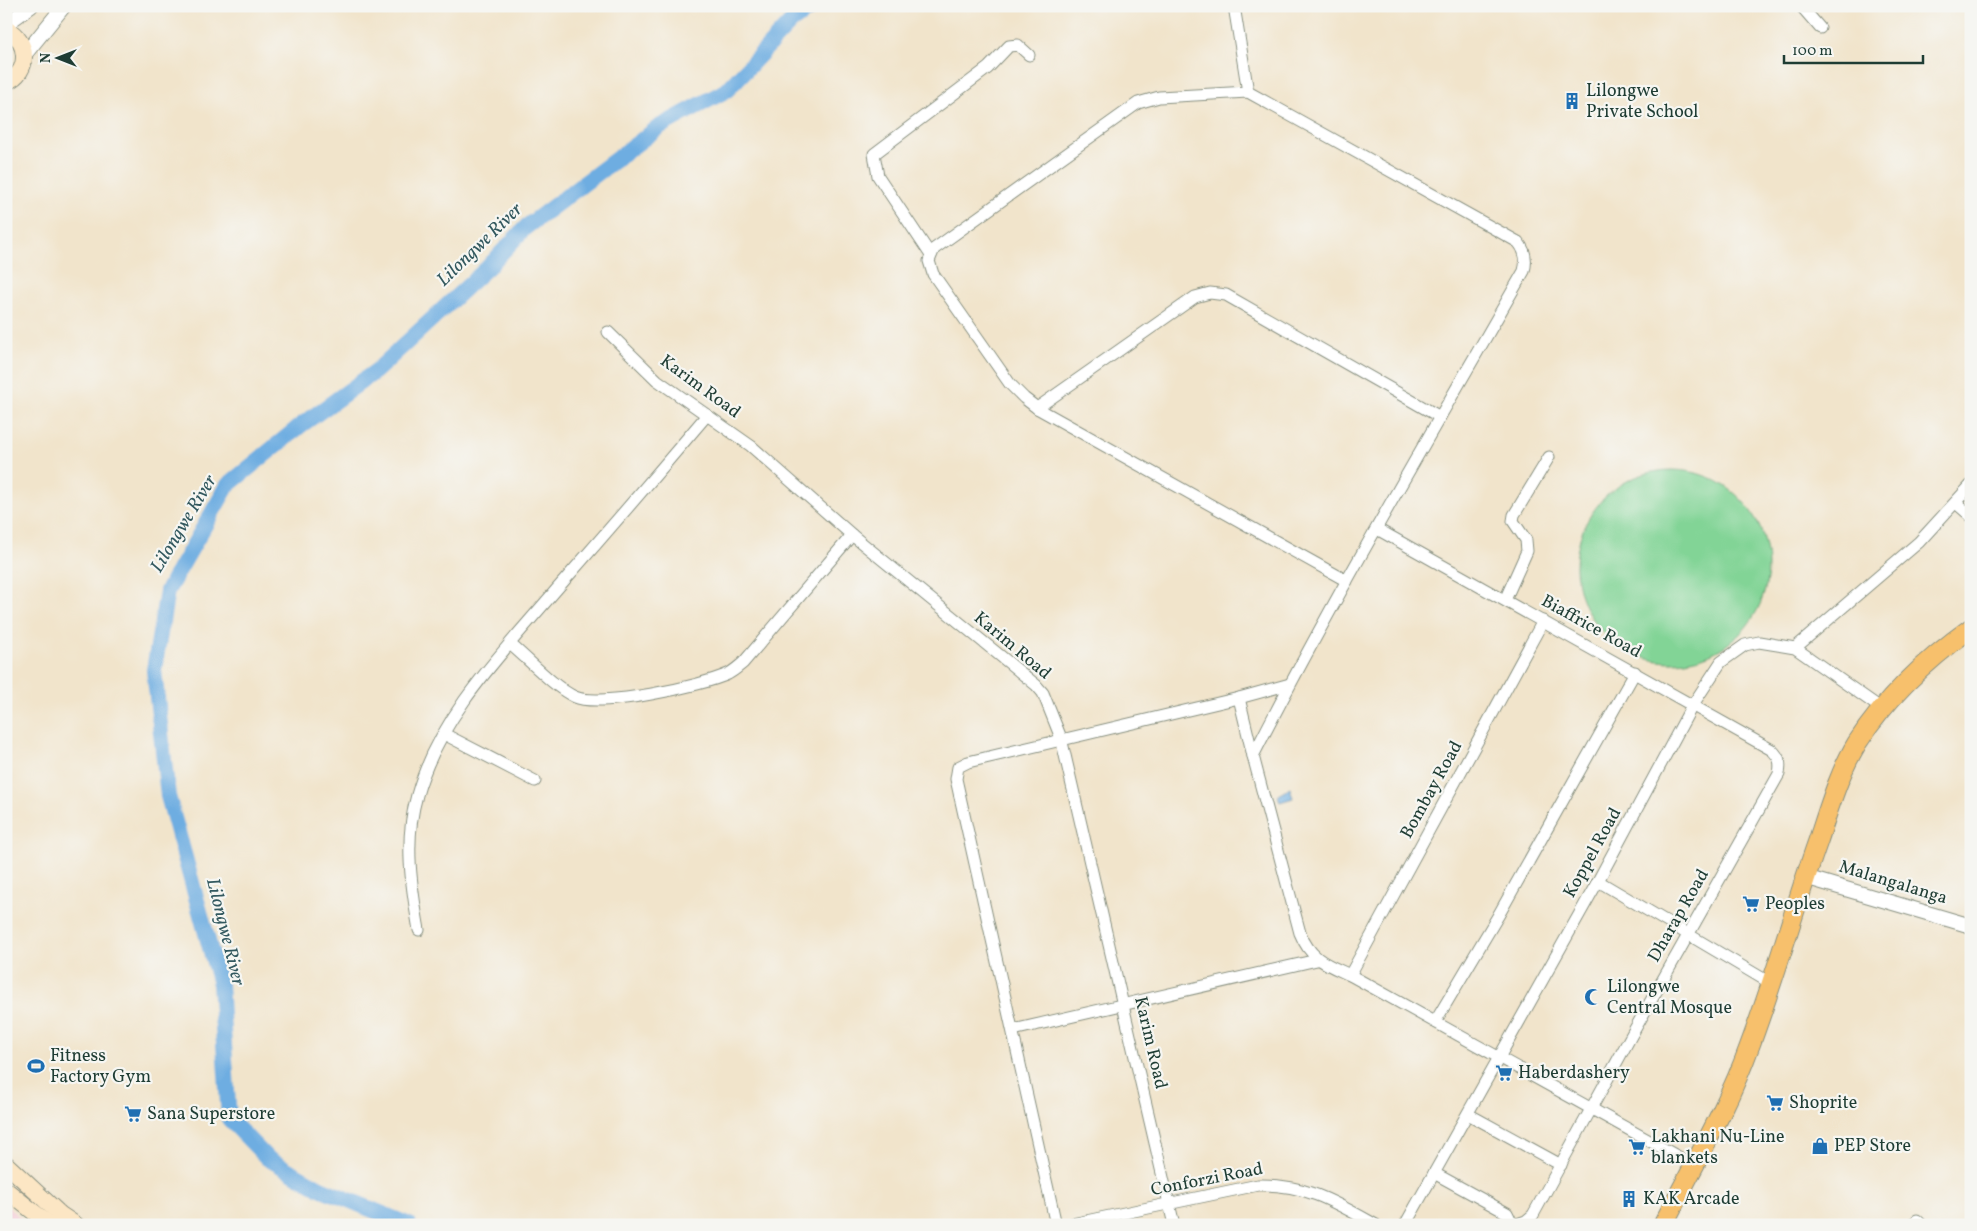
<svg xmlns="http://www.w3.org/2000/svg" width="1977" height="1231" viewBox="0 0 1977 1231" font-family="Vollkorn,serif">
<rect width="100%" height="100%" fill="#f6f6f2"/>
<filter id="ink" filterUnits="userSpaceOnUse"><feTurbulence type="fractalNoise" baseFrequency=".02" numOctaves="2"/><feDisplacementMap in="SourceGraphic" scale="10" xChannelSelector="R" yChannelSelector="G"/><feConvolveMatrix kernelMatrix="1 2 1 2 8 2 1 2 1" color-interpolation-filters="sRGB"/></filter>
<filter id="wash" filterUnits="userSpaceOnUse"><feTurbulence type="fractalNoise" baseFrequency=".0096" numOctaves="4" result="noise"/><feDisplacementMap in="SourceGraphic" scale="20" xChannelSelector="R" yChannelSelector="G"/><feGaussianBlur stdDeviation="1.12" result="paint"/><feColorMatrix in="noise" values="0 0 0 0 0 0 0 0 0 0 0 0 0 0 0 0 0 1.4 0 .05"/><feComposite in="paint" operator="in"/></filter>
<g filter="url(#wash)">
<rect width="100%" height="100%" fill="#f1e4cb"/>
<path fill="#f5cfd9" d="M6 1205 28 1225H6Z"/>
<circle fill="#82d496" stroke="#508865" cx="1672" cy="566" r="96"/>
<path fill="#6eade1" stroke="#46758a" d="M1290 788 1293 798 1280 802 1278 795Z"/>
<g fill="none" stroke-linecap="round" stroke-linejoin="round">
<path stroke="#6eade1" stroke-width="16" d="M409 1225 320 1188 267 1158 229 1119 220 984 168 796 154 670 167 591 228 485 300 426 376 371 487 268 526 227 659 127 727 90 791 22 814 6"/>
</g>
</g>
<g filter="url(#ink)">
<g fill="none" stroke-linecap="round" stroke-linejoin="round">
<g stroke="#889080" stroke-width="13">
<g id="minor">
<path d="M1234 6 1248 92"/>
<path d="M1801 6 1820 28"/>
<path d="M930 254 878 176 874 154 988 68 1009 46 1018 45 1029 55"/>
<path d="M608 332 657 380 751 446 852 535 1036 685 1043 693 1061 738 1174 1225"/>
<path d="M1037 408 1195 297 1210 293 1226 295 1440 417"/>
<path d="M1956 503 1971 516"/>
<path d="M1377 529 1772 750C1780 758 1781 763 1779 774L1631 1036 1533 1215 1526 1221 1514 1225"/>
<path d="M1347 581 1037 408 1024 398 1010 384 933 274 929 261 934 249 1138 103 1159 97 1248 92 1518 242C1526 251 1527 260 1524 271 1432 432 1337 591 1253 756L1300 933C1311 960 1326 964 1350 975L1693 1165"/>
<path d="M1505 600 1527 551 1526 540 1513 521 1514 515 1549 457"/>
<path d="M510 644C528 659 555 688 575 697 599 708 702 686 728 674 734 671 738 667 743 663L852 535"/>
<path d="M1795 648 1919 542 1971 485"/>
<path d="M1239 698 1253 756"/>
<path d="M444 734 535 781"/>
<path d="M1598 881 1772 984"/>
<path d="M419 930C411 885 404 840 417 795 439 716 504 651 556 590 607 532 657 474 707 415"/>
<path d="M1350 975 1543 621"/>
<path d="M1435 1022 1498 916 1635 672"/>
<path d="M1013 1030 1317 960"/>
<path d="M1468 1114 1561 1165"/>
<path d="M1434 1173 1507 1213 1513 1225"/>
<path d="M1917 1220 1922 1225"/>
<path d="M1056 1225 956 779 958 767 968 762 1239 698 1290 684"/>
<path d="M1067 1225 1258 1185C1306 1184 1335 1202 1376 1225"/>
<path d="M1405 1225 1598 881 1692 706 1721 662 1745 645 1759 642 1795 648 1882 709"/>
</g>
</g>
<g stroke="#889080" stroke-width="16">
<g id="tertiary">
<path d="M6 24 31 6"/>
<path d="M25 54 64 6"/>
<path d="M1805 877 1971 926"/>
</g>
</g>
<g stroke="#889080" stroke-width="18">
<g id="secondary">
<path d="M6 29C29 40 31 72 6 82"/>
<path d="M6 1164 61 1215 76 1225"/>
<path d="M6 1190 50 1225"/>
</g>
</g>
<g stroke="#889080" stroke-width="21">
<path id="trunk" d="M1663 1225C1693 1166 1728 1107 1750 1045 1775 978 1794 909 1818 841 1829 808 1839 773 1857 743 1886 698 1928 659 1971 628"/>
</g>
<use href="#minor" stroke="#fff" stroke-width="11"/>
<use href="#tertiary" stroke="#fff" stroke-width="14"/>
<use href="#secondary" stroke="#fce6c4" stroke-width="16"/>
<use href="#trunk" stroke="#f7c06c" stroke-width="19"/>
</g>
</g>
<defs>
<g id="building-bare" transform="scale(1.35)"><path d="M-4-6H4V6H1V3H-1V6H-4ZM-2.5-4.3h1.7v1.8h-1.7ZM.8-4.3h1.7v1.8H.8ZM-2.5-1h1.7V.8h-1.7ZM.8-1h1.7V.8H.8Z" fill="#1f6fb2" stroke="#f6f6f2" stroke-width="2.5" paint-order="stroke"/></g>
<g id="supermarket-bare" transform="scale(1.35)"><path d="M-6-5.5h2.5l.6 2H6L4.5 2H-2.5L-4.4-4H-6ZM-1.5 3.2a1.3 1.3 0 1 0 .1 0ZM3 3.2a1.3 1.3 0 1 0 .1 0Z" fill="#1f6fb2" stroke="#f6f6f2" stroke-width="2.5" paint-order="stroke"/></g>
<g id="mosque-bare" transform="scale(1.35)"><path d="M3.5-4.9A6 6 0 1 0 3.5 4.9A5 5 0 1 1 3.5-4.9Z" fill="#1f6fb2" stroke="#f6f6f2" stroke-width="2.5" paint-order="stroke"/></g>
<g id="stadium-bare" transform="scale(1.35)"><path d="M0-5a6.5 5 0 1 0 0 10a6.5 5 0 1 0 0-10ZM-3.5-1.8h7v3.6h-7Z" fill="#1f6fb2" stroke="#f6f6f2" stroke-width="2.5" paint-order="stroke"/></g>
<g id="shop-bare" transform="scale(1.35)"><path d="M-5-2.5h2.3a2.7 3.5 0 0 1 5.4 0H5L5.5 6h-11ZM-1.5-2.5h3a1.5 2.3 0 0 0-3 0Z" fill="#1f6fb2" stroke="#f6f6f2" stroke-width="2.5" paint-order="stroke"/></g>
</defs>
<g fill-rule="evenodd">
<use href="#building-bare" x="1572" y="101"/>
<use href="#supermarket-bare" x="1751" y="904"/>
<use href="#mosque-bare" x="1593" y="997"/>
<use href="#stadium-bare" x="36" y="1066"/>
<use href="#supermarket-bare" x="1504" y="1073"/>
<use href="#supermarket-bare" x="1775" y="1103"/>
<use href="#supermarket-bare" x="133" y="1114"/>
<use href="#shop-bare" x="1820" y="1146"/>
<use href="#supermarket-bare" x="1637" y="1147"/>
<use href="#building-bare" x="1629" y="1199"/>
</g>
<g text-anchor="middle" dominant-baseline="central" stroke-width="4.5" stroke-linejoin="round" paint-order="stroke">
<g font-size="18" fill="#1f3d34" stroke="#f6f6f2" text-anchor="start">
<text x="1586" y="91">Lilongwe<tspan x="1586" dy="21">Private School</tspan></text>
<text x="1765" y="904">Peoples</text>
<text x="1607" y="987">Lilongwe<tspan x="1607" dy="21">Central Mosque</tspan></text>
<text x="50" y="1056">Fitness<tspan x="50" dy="21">Factory Gym</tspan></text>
<text x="1518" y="1073">Haberdashery</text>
<text x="1789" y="1103">Shoprite</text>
<text x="147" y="1114">Sana Superstore</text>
<text x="1651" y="1137">Lakhani Nu-Line<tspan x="1651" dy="21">blankets</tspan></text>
<text x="1834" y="1146">PEP Store</text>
<text x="1643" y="1199">KAK Arcade</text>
</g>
<g font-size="18" fill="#1f3d34" stroke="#f6f6f2">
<text transform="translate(700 387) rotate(36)">Karim Road</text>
<text transform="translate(1591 627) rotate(29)">Biaffrice Road</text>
<text transform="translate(1012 646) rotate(40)">Karim Road</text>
<text transform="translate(1432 790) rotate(-61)">Bombay Road</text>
<text transform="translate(1593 853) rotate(-61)">Koppel Road</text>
<text transform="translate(1893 883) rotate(17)">Malangalanga</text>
<text transform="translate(1679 916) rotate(-60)">Dharap Road</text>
<text transform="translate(1150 1043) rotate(77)">Karim Road</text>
<text transform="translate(1207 1180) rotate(-11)">Conforzi Road</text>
</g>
<g font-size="19" font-style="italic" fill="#33595f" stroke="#f6f6f2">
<text transform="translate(480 245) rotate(-44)">Lilongwe River</text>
<text transform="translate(184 524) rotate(-59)">Lilongwe River</text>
<text transform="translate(225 932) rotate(76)">Lilongwe River</text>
</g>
</g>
<rect width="1977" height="1231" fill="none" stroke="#f6f6f2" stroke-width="25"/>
<g transform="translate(58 58) rotate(270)" stroke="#f6f6f2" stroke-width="4" paint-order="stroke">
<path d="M0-4L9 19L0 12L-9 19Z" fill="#1f3d34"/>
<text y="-8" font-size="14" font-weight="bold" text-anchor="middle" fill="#1f3d34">N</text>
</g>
<path d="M1784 55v8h139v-8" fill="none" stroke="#1f3d34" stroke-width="2.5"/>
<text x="1792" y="55" font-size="15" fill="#1f3d34" stroke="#f6f6f2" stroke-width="4" paint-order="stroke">100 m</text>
</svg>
